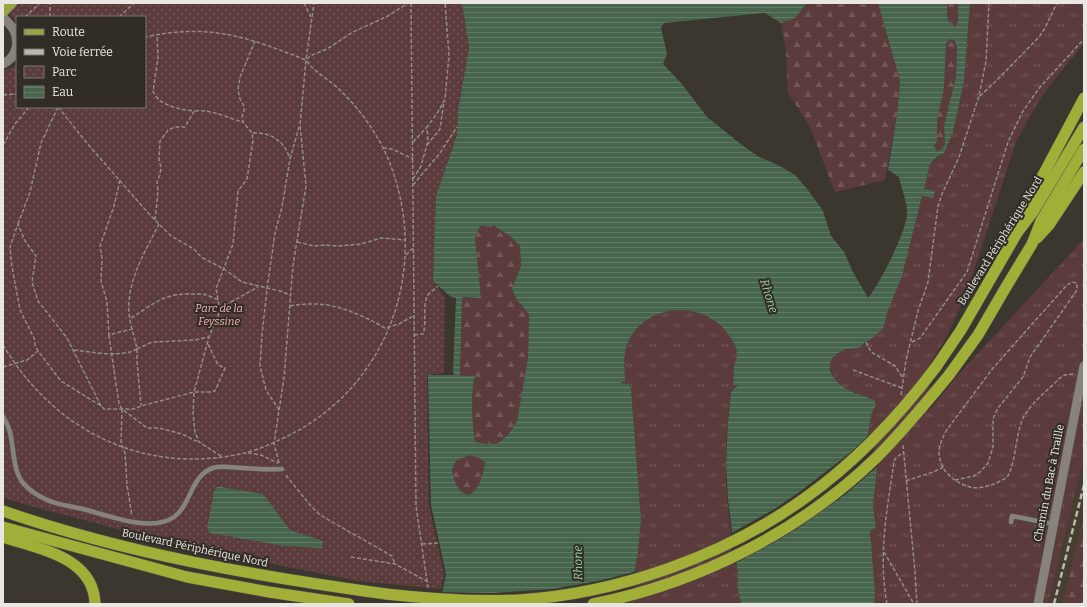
<svg xmlns="http://www.w3.org/2000/svg" width="1087" height="607" viewBox="0 0 1087 607" font-family="Bitter,serif">
<defs>
<pattern id="grass-tufts" width="24" height="20" patternUnits="userSpaceOnUse"><rect width="24" height="20" fill="#5b3b3c"/><path d="M3 7l-1-3M5 7V3M7 7l1-3M15 17l-1-3M17 17v-4M19 17l1-3" fill="none" stroke="#735758"/></pattern>
<pattern id="forest-firs" width="22" height="20" patternUnits="userSpaceOnUse"><rect width="22" height="20" fill="#5b3b3c"/><path d="M5 1l3.5 6h-7zM16 11l3.5 6h-7z" fill="#735758"/></pattern>
<pattern id="park-dots" width="8" height="8" patternUnits="userSpaceOnUse"><rect width="8" height="8" fill="#5b3b3c"/><path d="M2 2h.1M6 6h.1" fill="none" stroke="#735758" stroke-width="1.8" stroke-linecap="round"/></pattern>
<pattern id="water-rules" width="6" height="5" patternUnits="userSpaceOnUse"><rect width="6" height="5" fill="#47654d"/><path d="M0 2.5h6" fill="none" stroke="#627b66"/></pattern>
</defs>
<rect width="100%" height="100%" fill="#3b362e"/>
<path fill="#463f31" d="M1084 458V604H1048L1077 487Z"/>
<g fill="url(#grass-tufts)">
<path d="M970 3H1084V43L1048 88 1036 106 1016 142 966 295 947 336 932 361 928 412 957 376 1084 239V458L1048 604H874L875 592 870 531 875 519 873 506 877 469 868 433 872 412 857 394 843 387 835 379 830 367V363L833 357 841 351 861 347 884 327 887 313 902 276 922 196 933 198 932 191 924 189 930 164 944 153 953 132 964 81Z"/>
<path d="M685 309C694 311 705 313 712 318 723 325 736 339 737 353 738 364 738 375 738 385L731 392C728 415 726 438 726 462 725 500 732 538 738 575L737 585 741 604H629L638 552 641 520 631 388 629 384H625L619 382H625C625 374 624 364 624 357 626 339 641 320 657 314 666 310 676 310 685 309Z"/>
</g>
<g fill="url(#forest-firs)">
<path d="M807 3H878L900 81 897 115 885 180 835 192 809 125 788 93 786 51 781 23 795 18Z"/>
<path d="M947 3H958V22L954 27C946 22 947 11 947 3Z"/>
<path d="M950 39 955 40 957 47 956 77 944 126 945 144 942 149 937 151 934 146 937 141V120L944 88 946 44Z"/>
<path d="M493 225 510 236 520 246 521 266 512 289 520 304 529 314 528 358 517 421 509 434 498 443 490 444 475 442C472 420 471 400 474 378L477 376H461L460 375 462 299 463 297 481 298 475 238 480 226Z"/>
<path d="M469 455 479 458 485 462C483 475 480 489 469 495 457 492 454 481 452 470L456 461Z"/>
<path d="M1084 519V604H1062Z"/>
</g>
<path fill="url(#park-dots)" d="M18 3H462L469 48 458 110 457 135 436 196 433 281 445 297 444 373 427 375 429 505 444 574 441 589 358 581 182 546 27 505 3 498V71L17 65V107H145V17H17V22L8 13Z"/>
<g fill="url(#water-rules)" fill-rule="evenodd">
<path d="M462 3H807L795 18 781 23 765 13 664 23 661 28 667 54 663 64 681 83 707 117 742 145 759 157 778 165 795 175 808 190 823 211 831 236 844 252 853 272 868 298C880 284 906 232 907 214 908 204 901 187 899 177L888 170 897 115 900 81 878 3H947C947 11 946 22 954 27L958 22V3H970L964 81 953 132 944 153 937 157 930 164 924 189 935 191 933 198 922 196 902 276 887 313 884 327 874 337 864 343 861 347C855 349 846 348 840 352 823 361 830 377 842 386 851 393 864 396 874 400L876 405 872 412 868 433 877 469 873 506 876 527 870 531 875 592 874 604H741L737 585 738 575 728 500 726 463 728 422 731 392 738 385H733C734 378 733 369 735 363 737 357 738 352 735 346 733 340 729 335 725 330 697 298 640 305 626 348 623 359 625 371 625 382H620L625 384H629L631 388 641 520 638 552 629 604H440L446 574 431 505 428 375H454L453 372 456 298 451 297 433 281 436 196 457 135 458 110 469 48ZM950 39 955 41 957 47 956 77 944 126 945 144 942 149 937 151 934 146 937 141V120L944 88 946 44ZM493 225 510 236 520 246 521 266 512 289 517 300 529 314 528 358 517 421 509 434 498 443 490 444 475 442C472 420 471 400 474 378L478 376H461L460 374 462 299 463 297 481 298 475 238 480 226ZM469 455 479 458 485 462C483 475 480 489 469 495 457 492 454 481 452 470L456 461Z"/>
<path d="M217 487H220L263 494 290 530 323 541 322 548 284 546 210 533 207 529 214 491Z"/>
</g>
<g fill="#3b362e">
<path d="M870 434 878 466 846 494 798 528 773 543 734 564 730 534 776 508 802 490 851 452Z"/>
<path d="M637 571 631 602 625 604H438L440 592 492 593 553 589 603 580Z"/>
</g>
<g fill="none" stroke-linecap="round" stroke-linejoin="round">
<g stroke="#56524b" stroke-width="5.5">
<g id="service">
<path d="M3 417C17 436 9 465 23 483 30 491 38 496 47 500 58 505 71 506 83 509 107 515 151 533 174 517 191 505 191 475 213 468 222 465 233 468 243 468 256 469 269 470 282 469"/>
<path d="M1011 522 1012 516 1053 524"/>
</g>
</g>
<g stroke="#56524b" stroke-width="10">
<g id="minor">
<path d="M3 17C6 21 11 25 14 30 20 43 16 58 3 64"/>
<path d="M1038 604 1084 366"/>
</g>
</g>
<g stroke="#56524b" stroke-width="11">
<path id="primary" d="M3 12 12 3"/>
</g>
<g stroke="#56524b" stroke-width="12">
<g id="trunk">
<path d="M1021 223 1026 207 1084 98"/>
<path d="M1037 238 1049 225 1084 172"/>
<path d="M936 367 961 330 1017 233 1033 212 1084 127"/>
<path d="M949 375 978 335 1006 287 1032 244 1041 221 1084 149"/>
<path d="M3 511C128 554 255 576 386 594"/>
<path d="M3 527 187 577 269 592 349 604"/>
<path d="M3 537C39 549 94 557 95 604"/>
</g>
</g>
<g stroke="#918d87" stroke-width="1.5" stroke-dasharray="4 2" stroke-linecap="butt">
<path d="M304 3 311 17"/>
<path d="M411 3 416 506 428 588"/>
<path d="M25 17 40 3"/>
<path d="M50 17V3"/>
<path d="M119 17 134 3"/>
<path d="M307 59 312 55 327 49 353 32 388 16 408 3"/>
<path d="M3 95 17 94"/>
<path d="M980 96 996 81 1039 37 1045 28 1057 3"/>
<path d="M58 107 91 148 150 215 171 236 194 249 201 257 224 269 242 282 280 291 290 295"/>
<path d="M195 111C210 109 228 118 243 122"/>
<path d="M253 133C263 132 275 136 282 144 286 148 288 154 290 159"/>
<path d="M413 142 427 127"/>
<path d="M3 145 15 124 29 107"/>
<path d="M427 145 440 129 444 101"/>
<path d="M383 148 392 149 413 159"/>
<path d="M413 179 421 166 428 141 427 127 438 112 445 99 449 55 445 3"/>
<path d="M413 185 440 153 457 127"/>
<path d="M155 220 158 191 157 181 160 175 161 167 159 160 160 141 168 130 175 127H185L194 111C183 110 168 107 159 100 157 98 155 94 153 92L158 57 157 35"/>
<path d="M18 224 30 192 41 143 58 107"/>
<path d="M159 224C147 248 131 274 129 301 127 317 134 334 137 349L152 342 195 340 209 337"/>
<path d="M297 242 314 246 325 245 338 246 361 244 381 238 406 240"/>
<path d="M406 255 413 248"/>
<path d="M290 306C319 301 338 305 366 318 373 321 379 325 385 328L399 324 413 316"/>
<path d="M220 308 258 287"/>
<path d="M131 318C153 305 161 294 189 294 204 294 204 293 218 300"/>
<path d="M133 329 115 333 109 336 119 404 122 409 147 428H159L182 434 198 442"/>
<path d="M414 335 423 334C427 323 422 304 428 295 430 292 435 289 438 286"/>
<path d="M109 336 107 302 101 281 102 259 100 246 114 206 120 180"/>
<path d="M866 342 871 352 895 366 903 378"/>
<path d="M912 342 920 338 967 272 1008 142 1023 111 1040 87 1084 39"/>
<path d="M3 345C55 432 145 476 245 453 264 448 282 439 299 430 388 379 425 274 395 178 385 144 364 113 339 89 328 79 314 72 306 60 247 37 210 23 145 37"/>
<path d="M137 349V362L141 405"/>
<path d="M74 350C92 352 122 358 137 349"/>
<path d="M3 367 27 360 38 351"/>
<path d="M853 370 902 388"/>
<path d="M901 395 906 360 918 311 928 282 938 206 942 194 959 157 979 96 986 61 989 3"/>
<path d="M101 406 67 338 38 301 32 282 36 256 25 241 18 224 10 247 12 267 20 310 34 338 35 345 38 351 61 381 101 406 104 409H134L141 406 194 392H210L215 391 225 368 218 365 208 344"/>
<path d="M122 409 121 443 125 453 127 485 132 516"/>
<path d="M279 410 266 390 260 366 262 335 267 289 275 233 282 207 290 159 299 127"/>
<path d="M903 445 915 572 917 604"/>
<path d="M248 453 261 455 278 463"/>
<path d="M221 456 199 442 195 432 193 414 194 392 209 337 220 311 216 289 233 244 238 191 247 179 253 140 252 133 243 122 242 117 244 111V106L240 99 238 90 240 77 255 41"/>
<path d="M279 463 274 443 284 378 293 265 306 186 300 125 306 60 314 3"/>
<path d="M286 475 309 504 320 515 392 556 395 564"/>
<path d="M955 480 974 476 980 472 988 463 993 447V419L998 408 1023 377 1030 357 1077 290V283L1072 282 1067 285 993 368 946 431C940 443 936 452 942 465 946 476 959 484 970 487 977 489 986 487 994 484 998 482 1003 480 1007 477 1015 468 1016 432 1023 418 1031 403 1048 390 1060 378L1065 375 1074 374"/>
<path d="M906 481C918 476 932 474 943 467"/>
<path d="M422 544 440 543"/>
<path d="M884 552 914 604"/>
<path d="M351 557 395 564 428 582"/>
<path d="M887 604C878 556 887 509 894 462L895 459 903 452"/>
</g>
<use href="#service" stroke="#88837a" stroke-width="4.5"/>
<use href="#minor" stroke="#88837a" stroke-width="9"/>
<use href="#primary" stroke="#9ba348" stroke-width="10"/>
<use href="#trunk" stroke="#a1ae37" stroke-width="11"/>
<path stroke="#bbb7b1" stroke-width="2.5" stroke-dasharray="6 3" stroke-linecap="butt" d="M1054 604 1084 485"/>
<g stroke="#56524b" stroke-width="12" stroke-linecap="butt">
<g id="trunk-bridge">
<path d="M386 594C430 599 474 602 518 600 617 594 725 556 805 498 856 462 898 417 936 367"/>
<path d="M593 604C698 583 800 532 877 457 903 431 926 403 949 375"/>
</g>
</g>
<use href="#trunk-bridge" stroke="#a1ae37" stroke-width="11"/>
</g>
<g text-anchor="middle" dominant-baseline="central" stroke-width="4" stroke-linejoin="round" paint-order="stroke">
<g font-size="11" fill="#eae7e2" stroke="#312c25">
<text transform="translate(1000 241) rotate(-58)">Boulevard Périphérique Nord</text>
<text transform="translate(1049 483) rotate(-79)">Chemin du Bac à Traille</text>
<text transform="translate(195 548) rotate(12)">Boulevard Périphérique Nord</text>
</g>
<g font-size="11" font-style="italic" fill="#f6b0b2" stroke="#312c25">
<text x="219" y="308">Parc de la<tspan x="219" dy="13">Feyssine</tspan></text>
</g>
<g font-size="12" font-style="italic" fill="#9acfa3" stroke="#312c25">
<text transform="translate(769 296) rotate(73)">Rhone</text>
<text transform="translate(578 563) rotate(-91)">Rhone</text>
</g>
</g>
<rect width="1087" height="607" fill="none" stroke="#eae7e2" stroke-width="8"/>
<rect x="16" y="16" width="130" height="92" fill="#312c25" stroke="#7b7771"/>
<rect x="24" y="29" width="20" height="6" fill="#9ba348" stroke="#7b7771"/>
<text x="52" y="36" font-size="12" fill="#eae7e2">Route</text>
<rect x="24" y="49" width="20" height="6" fill="#bbb7b1" stroke="#7b7771"/>
<text x="52" y="56" font-size="12" fill="#eae7e2">Voie ferrée</text>
<rect x="24" y="66" width="20" height="12" fill="url(#park-dots)" stroke="#7b7771"/>
<text x="52" y="76" font-size="12" fill="#eae7e2">Parc</text>
<rect x="24" y="86" width="20" height="12" fill="url(#water-rules)" stroke="#7b7771"/>
<text x="52" y="96" font-size="12" fill="#eae7e2">Eau</text>
</svg>
